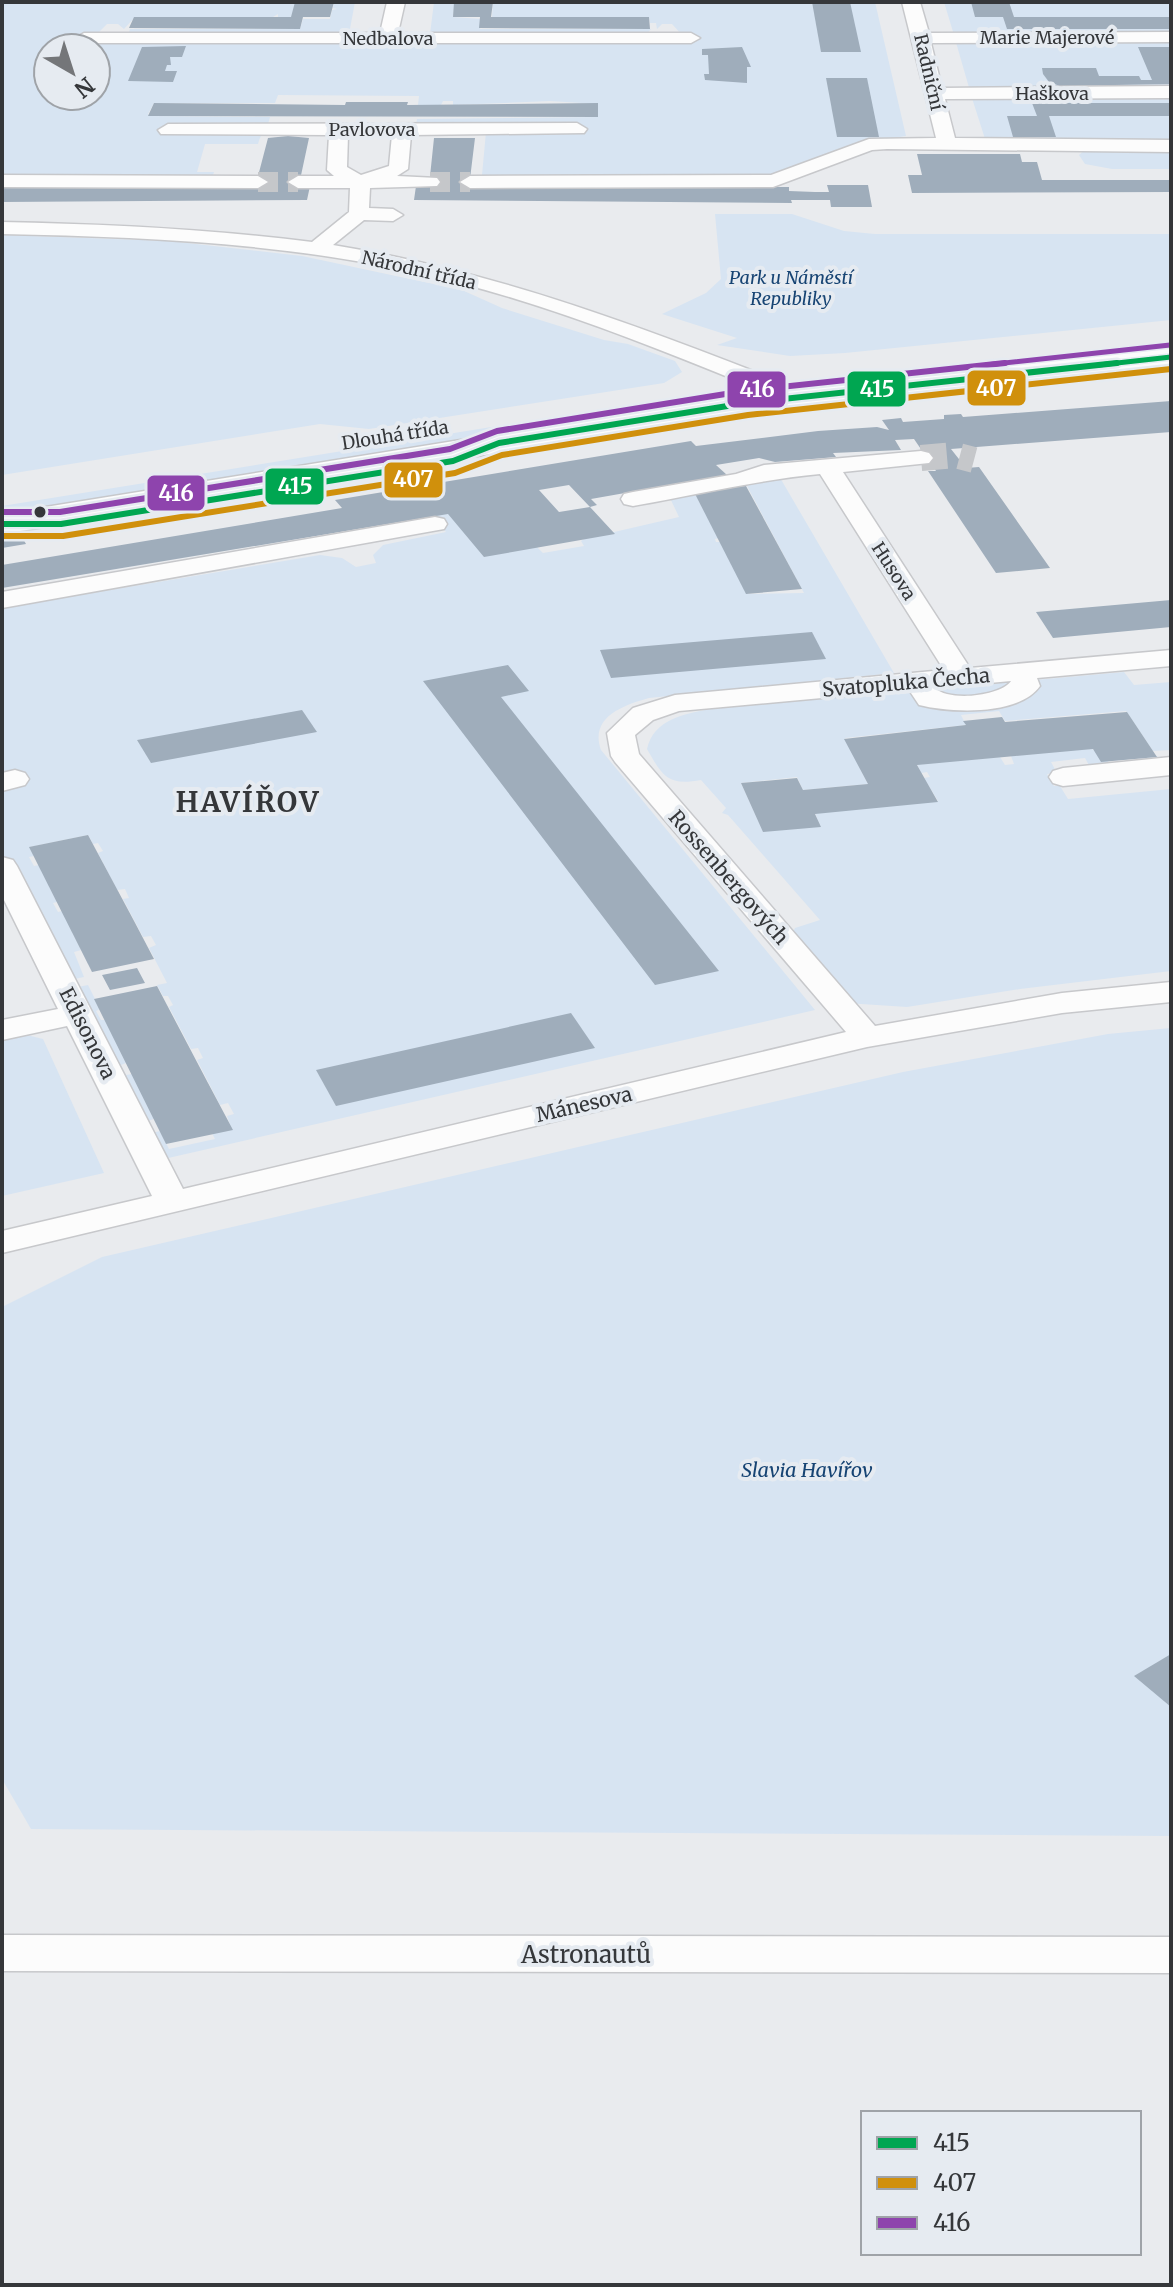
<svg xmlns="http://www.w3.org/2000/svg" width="1173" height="2287" viewBox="0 0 1173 2287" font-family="Merriweather,serif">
<rect width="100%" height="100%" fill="#e9ebee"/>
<g fill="#d7e4f2" fill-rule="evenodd">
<path d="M2 2H296L292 17H278V14L273 17H135L124 29 118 24H107L97 34 682 35 672 24H662L657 29 656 23H650L649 17H492L493 2H875L906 136 849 145 853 148 778 175H482L486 132 416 125 417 119 598 117V104L550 101 453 105V101H443L441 105H418L419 96 278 95 275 103H154L148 114 150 116 270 117C268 128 261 132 258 144H205L197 172H214L213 175H2ZM48 48H96V96H48Z"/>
<path d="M334 2H355L349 34 129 32 130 29H300L303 19H330L332 10 337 9 333 8Z"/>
<path d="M434 2H455L453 17 481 19 480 29H651L646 35 430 34Z"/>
<path d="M944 2H1171V36L954 35Z"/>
<path d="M955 39 1171 40V91H970Z"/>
<path d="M971 95H1171V143L986 142Z"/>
<path d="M1171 147V169H1112L1085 164 1079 155 1086 149Z"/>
<path d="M715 214H792L844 231 875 234H1171V320L845 353 790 356 717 345 737 338 662 314 706 293 721 279Z"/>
<path d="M2 235 169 241 302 256 462 290 502 308 604 340 628 344 675 361 682 372 664 383 369 429 320 424 2 475Z"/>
<path d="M1171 343V351L874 380 870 374Z"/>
<path d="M647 402 656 410 2 517V506Z"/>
<path d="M779 476 894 673 649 698C624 705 589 717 601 750L815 1010 142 1164 133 1161 53 992 88 985 100 1009 96 1011 101 1020H105L126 1063 121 1065 126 1075 132 1074 154 1119 147 1121 152 1133 160 1131 169 1149 215 1139 212 1133 231 1128 227 1116 234 1114 228 1103 220 1105 197 1060 203 1058 198 1048 191 1049 169 1007 173 1005 168 996H163L157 985 167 983 149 948 156 945 151 936 143 937 123 899 129 898 125 889 117 890 98 853 103 851 98 843 93 844 88 835 30 847 34 856 29 857 34 866 39 865 57 902 53 903 58 912 62 911 81 950 74 952 84 977 50 984 2 887V608L320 555 342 558 356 567 376 563 373 555 383 545 446 532 432 516 447 513 537 547 543 553 584 546 581 541 584 539 679 517 669 496 693 490 719 538 715 539 716 542H721L748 594 804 593 747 486 736 483Z"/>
<path d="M1124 672 1134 685 1171 682V750L1153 751 1126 711 1005 721 999 711 961 715 966 725 845 738 868 784 803 790 797 777 741 783 763 831 820 826 815 813 938 801 924 778 930 777 927 772 921 773 917 764 1000 757 1005 765 1014 764 1011 756 1091 748 1110 763 1157 756 1162 763 1091 769 1085 758 1051 762 1057 773 1047 774 1054 786H1060L1068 799 1171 789V971L1020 989 907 1007 846 1003 792 935 795 928 820 920 728 815 722 813 726 808 701 780C668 786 663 777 647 749 654 719 684 714 710 709Z"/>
<path d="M1171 1028V1836L31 1829 2 1779V1307L102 1257 903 1072 1108 1034Z"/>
<path d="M23 1034 43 1039 104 1173 2 1196V1036Z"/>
</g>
<g fill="#9fadbb">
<path d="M295 2H334L330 17H303L300 29 129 28 134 17H291Z"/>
<path d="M454 2H493L491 17H649L650 29 479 28 480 17H453Z"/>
<path d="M812 2H850L861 52H821Z"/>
<path d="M971 2H1009L1014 17H1171V29H1007L1003 17H975Z"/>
<path d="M186 46 182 57H170L171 65H167L165 71H177L173 82 128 81 142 47Z"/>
<path d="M742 47 751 67H747V83L705 80 704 74H709L708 55H702V49Z"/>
<path d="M1138 47H1171V84L1060 86 1049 82 1043 74 1042 68H1096L1099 76H1139L1141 80H1152Z"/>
<path d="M826 78H867L879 137H837Z"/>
<path d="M346 102H408L407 105 598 103V117L148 116 154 103 345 105Z"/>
<path d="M1032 103H1171V116H1049L1056 137H1013L1007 116H1037Z"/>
<path d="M288 136 309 138 300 180 310 186 307 200 2 202V186L257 180 268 138Z"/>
<path d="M434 138H475L469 187H789V191L815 192H829L827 185H868L872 207H831L830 200H791L792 203 414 200 416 186H429Z"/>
<path d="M917 154H1020L1022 162H1037L1042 180H1171V192L912 193 908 175H922Z"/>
<path d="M1171 401V432L951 449 966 468 979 467 1050 568 996 573 928 471H936L914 439 895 440 901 450 833 453 836 457 775 462 759 458 716 465 727 475 591 499 597 505 590 507 569 485 539 490 559 512 590 507 615 534 484 557 448 514 2 588V565L342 508 335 500 691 441 696 446 818 431 877 427 889 430 882 420 901 418 903 422 944 419V415L961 414 963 417Z"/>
<path d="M746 486 802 589 746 594 693 490Z"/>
<path d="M22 537 26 544 2 548V540Z"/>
<path d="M1171 600V627L1053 638 1036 612Z"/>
<path d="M812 632 826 659 611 678 600 650Z"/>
<path d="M508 665 529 691 501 697 719 971 655 985 423 681Z"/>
<path d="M302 710 317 732 151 763 137 740Z"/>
<path d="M1127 712 1157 757 1101 762 1093 749 917 765 938 802 815 814 821 827 763 832 741 783 797 778 803 790 868 784 844 739 966 725 963 721 1002 717 1005 722Z"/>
<path d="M88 835 133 919 154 959 92 972 29 847Z"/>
<path d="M137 968 145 983 110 990 102 975Z"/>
<path d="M157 986 208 1083 233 1130 166 1144 94 999Z"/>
<path d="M571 1013 595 1048 336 1106 316 1070Z"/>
<path d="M1171 1654V1707L1134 1676Z"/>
</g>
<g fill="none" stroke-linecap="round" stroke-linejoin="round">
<g stroke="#c5c7ca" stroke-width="20" stroke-dasharray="20 10" stroke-linecap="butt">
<path d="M258 182H298"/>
<path d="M430 182H470"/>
</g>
<path stroke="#c5c7ca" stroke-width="26" stroke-dasharray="26 13" stroke-linecap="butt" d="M921 458 955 455 974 460"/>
<g stroke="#c7c8cb" stroke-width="3">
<g id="street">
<path d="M387 2H405L398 33H691L700 38 691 43H84L75 38 84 33H380Z"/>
<path d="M902 2H920L929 33 1171 32V42L931 43 942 88 1171 86V98L945 99 955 138 1171 140V152L887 149 872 150 773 187 470 188 460 182 470 176 771 175 869 139 936 138Z"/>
<path d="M577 123 587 129 584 133 411 135 408 169 397 176 437 178 440 182 437 186 370 188 369 208 393 209 403 215 393 221 364 220 333 245C482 269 621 319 761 374L764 379 761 384H745C651 346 557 308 459 283 310 244 155 237 2 234V222C106 224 209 229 312 242L349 212 350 188H298L288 182 298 176H334L327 170 329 135 161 134 158 130 168 124ZM348 135H392L389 166 361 175 347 167Z"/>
<path d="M2 175 258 176 268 182 258 188 2 187Z"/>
<path d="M921 451 929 453 933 458 929 463 843 472 970 668 1171 650V666L1037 678 1040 686C1019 716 951 713 919 705L909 690 679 711 653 720 635 735 639 754 875 1026 1062 993 1171 982V1002L1062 1013 867 1047 2 1253V1231L152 1196 67 1026 2 1040V1020L58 1009 2 896V857L13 860 17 866 183 1189 846 1032 615 762 611 756 607 733 633 708 675 695 944 670 820 474C757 480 695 495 633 506L624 504 621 499 624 494 633 492 736 474 764 465ZM1011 681C1001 696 949 702 935 688Z"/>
<path d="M435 517 444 519 447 524 444 529 2 608V592Z"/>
<path d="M1171 757V775L1063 786 1053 783 1049 777 1053 771 1063 768Z"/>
<path d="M15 770 25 773 29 779 25 785 2 791V773Z"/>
<path d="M2 1935 1171 1937V1973L2 1971Z"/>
</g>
</g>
<g stroke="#c7c8cb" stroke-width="3">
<path id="primary" d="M1171 348V366L746 412 2 534V514L746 394Z"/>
</g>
<use href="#street" fill="#fcfcfc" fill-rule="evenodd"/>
<use href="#primary" fill="#fcfcfc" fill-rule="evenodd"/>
<g stroke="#e6ebf1" stroke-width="8">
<path id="bus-1-far1" d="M1099 365 1171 357"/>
</g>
<g stroke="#e6ebf1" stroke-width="11">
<path id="bus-1" d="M2 524H61L453 461 499 443 746 403 1117 363"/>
</g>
<g stroke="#e6ebf1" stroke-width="11">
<path id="bus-2" d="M2 536H63L455 473 502 455 748 415 1171 369"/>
</g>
<g stroke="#e6ebf1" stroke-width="8">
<path id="bus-3-far1" d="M986 365 1170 345"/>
</g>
<g stroke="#e6ebf1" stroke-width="11">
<path id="bus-3" d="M2 512H60L450 449 497 431 744 391 1005 363"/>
</g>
<use href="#bus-1-far1" stroke="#00a651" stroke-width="5"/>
<use href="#bus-1" stroke="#00a651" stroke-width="6"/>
<use href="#bus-2" stroke="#d0900c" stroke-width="6"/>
<use href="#bus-3-far1" stroke="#8e44ad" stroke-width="5"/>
<use href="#bus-3" stroke="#8e44ad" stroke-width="6"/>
</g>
<circle fill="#35373a" stroke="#e6ebf1" stroke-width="3" cx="40" cy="512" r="7"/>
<g text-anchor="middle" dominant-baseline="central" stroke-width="8" stroke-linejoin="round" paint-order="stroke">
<g font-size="18" fill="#35373a" stroke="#e6ebf1">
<text x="1047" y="37">Marie Majerové</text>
<text x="388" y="38">Nedbalova</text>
<text transform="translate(929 72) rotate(77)">Radniční</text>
<text x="1052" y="93">Haškova</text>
<text x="372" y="129">Pavlovova</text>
<text transform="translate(419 270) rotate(13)">Národní třída</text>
<text transform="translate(395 435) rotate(-9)">Dlouhá třída</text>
<text transform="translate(894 571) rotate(57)">Husova</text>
</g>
<g font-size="18" font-style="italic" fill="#174473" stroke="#e6ebf1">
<text x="791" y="277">Park u Náměstí<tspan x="791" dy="21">Republiky</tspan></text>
</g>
<g font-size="20" fill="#35373a" stroke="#e6ebf1">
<text transform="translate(906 682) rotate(-5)">Svatopluka Čecha</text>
<text transform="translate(729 877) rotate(49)">Rossenbergových</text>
<text transform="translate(88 1033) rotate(63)">Edisonova</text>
<text transform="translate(584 1104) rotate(-13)">Mánesova</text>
</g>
<g font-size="20" font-style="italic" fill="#174473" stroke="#e6ebf1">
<text x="807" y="1469">Slavia Havířov</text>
</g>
<g font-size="24" fill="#35373a" stroke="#e6ebf1">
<text x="586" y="1954">Astronautů</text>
</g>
<g font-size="28" font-weight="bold" letter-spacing="2" fill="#35373a" stroke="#e6ebf1">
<text x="248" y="802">HAVÍŘOV</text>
</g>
</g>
<g stroke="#e6ebf1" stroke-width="3">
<rect x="966" y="369" width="61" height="38" rx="8" fill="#d0900c"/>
<rect x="846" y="370" width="61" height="38" rx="8" fill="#00a651"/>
<rect x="726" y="370" width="61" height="39" rx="8" fill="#8e44ad"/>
<rect x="383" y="461" width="61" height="38" rx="8" fill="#d0900c"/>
<rect x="264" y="467" width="61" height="39" rx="8" fill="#00a651"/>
<rect x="146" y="474" width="60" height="38" rx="8" fill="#8e44ad"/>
</g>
<g font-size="22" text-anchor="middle" font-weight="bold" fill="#fff">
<text x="996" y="396">407</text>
<text x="877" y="397">415</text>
<text x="757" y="397">416</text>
<text x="413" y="487">407</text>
<text x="295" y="494">415</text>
<text x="176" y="501">416</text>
</g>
<rect width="1173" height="2287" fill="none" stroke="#35373a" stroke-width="8"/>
<rect x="861" y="2111" width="280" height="144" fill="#e6ebf1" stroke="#9fa3a8" stroke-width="2"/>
<rect x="877" y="2137" width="40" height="12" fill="#00a651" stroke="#9fa3a8" stroke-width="2"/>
<text x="933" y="2151" font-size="24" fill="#35373a">415</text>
<rect x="877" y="2177" width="40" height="12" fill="#d0900c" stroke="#9fa3a8" stroke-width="2"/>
<text x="933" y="2191" font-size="24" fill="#35373a">407</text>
<rect x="877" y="2217" width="40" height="12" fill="#8e44ad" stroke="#9fa3a8" stroke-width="2"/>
<text x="933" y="2231" font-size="24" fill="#35373a">416</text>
<g transform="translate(72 72) rotate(141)"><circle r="38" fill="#e6ebf1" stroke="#9fa3a8" stroke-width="2"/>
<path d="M0-6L14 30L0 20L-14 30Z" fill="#747679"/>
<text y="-12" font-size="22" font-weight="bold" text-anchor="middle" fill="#35373a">N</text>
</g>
</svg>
